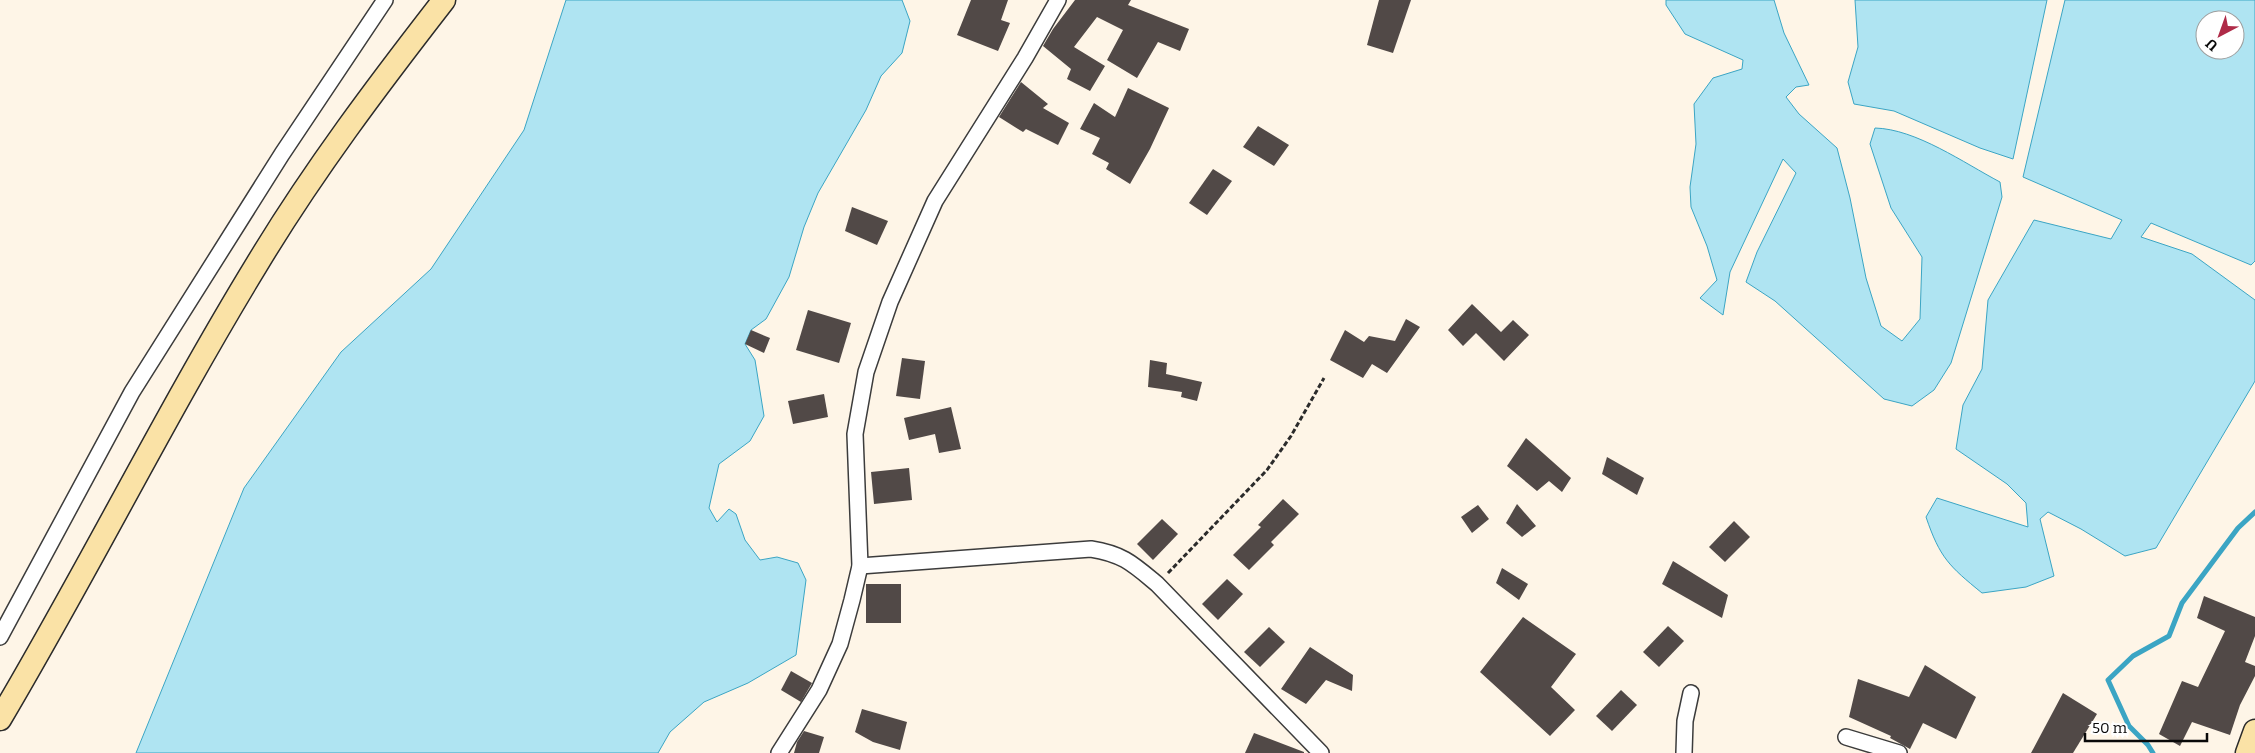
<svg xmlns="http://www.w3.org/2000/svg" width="2255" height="753" viewBox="0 0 2255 753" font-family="Bitter,serif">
<rect width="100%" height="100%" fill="#fef5e7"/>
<g fill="#afe4f2" stroke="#3ba5c4" fill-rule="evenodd">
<path d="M566 0H902L910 21 902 53 881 76 866 110 818 193 804 227 789 277 766 319 751 330 745 344 755 360 764 416 750 441 719 464 709 508 717 522 729 509 736 514 745 540 760 560 777 557 798 563 806 580 796 655 748 683 704 702 670 732 658 753H136L244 488 341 352 431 269 524 130Z"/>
<path d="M1666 0H1774L1784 33 1809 85 1796 87 1786 97 1799 114 1837 148 1850 198 1866 278 1881 326 1902 341 1920 319 1922 257 1891 208 1870 144 1875 128C1916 129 1964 163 2000 182L2002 197 1951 363 1934 390 1912 406 1884 399 1775 301 1746 282 1757 252 1796 173 1783 159 1730 272 1723 315 1700 298 1717 280 1707 246 1691 207 1690 187 1696 144 1694 104 1713 78 1742 69 1743 60 1685 34 1666 5Z"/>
<path d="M1855 0H2047L2013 159 1980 148 1894 111 1854 104 1848 82 1858 47Z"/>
<path d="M2065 0H2255V261L2251 265 2151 223 2141 237 2192 254 2255 300V381L2156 548 2125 556 2081 529 2048 512 2040 519 2054 576 2026 587 1982 593C1949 566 1940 558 1926 517L1937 498 2028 527 2026 503 2007 484 1956 449 1963 405 1982 369 1988 300 2034 220 2111 239 2122 220 2023 177ZM2205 20H2235V50H2205Z"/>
</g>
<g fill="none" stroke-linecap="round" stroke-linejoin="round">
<path stroke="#3ba5c4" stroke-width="5" d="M2153 753 2148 745 2129 726 2108 680 2133 656 2169 636 2182 603 2238 528 2255 512"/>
</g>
<g fill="#514947">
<path d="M971 0H1008L1001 20 1010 23 998 51 957 35Z"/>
<path d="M1075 0H1131L1128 5 1189 29 1180 51 1158 42 1137 78 1107 60 1123 30 1097 17 1074 47 1105 66 1090 91 1067 79 1071 69 1043 46 1053 29Z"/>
<path d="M1379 0H1411L1393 53 1367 45Z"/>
<path d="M1021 82 1048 104 1043 108 1069 123 1058 145 1026 129 1023 132 999 117Z"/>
<path d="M1128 88 1169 108 1150 149 1130 184 1106 169 1109 163 1092 154 1100 138 1080 129 1094 103 1115 117Z"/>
<path d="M1258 126 1289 145 1274 166 1243 147Z"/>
<path d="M1213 169 1232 181 1207 215 1189 203Z"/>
<path d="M852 207 888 221 877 245 845 231Z"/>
<path d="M1472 304 1501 332 1513 320 1529 335 1504 361 1476 333 1463 346 1448 330Z"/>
<path d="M808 310 851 323 839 363 796 350Z"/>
<path d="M1406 319 1420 327 1387 373 1372 364 1363 378 1330 360 1345 330 1364 342 1369 336 1395 341Z"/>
<path d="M751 330 770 338 764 353 745 344Z"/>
<path d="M902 358 925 361 920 399 896 396Z"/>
<path d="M1150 360 1167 363 1166 374 1202 382 1197 401 1181 397 1182 392 1148 387Z"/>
<path d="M824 394 828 417 793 424 788 401Z"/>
<path d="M951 407 961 449 939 453 935 434 909 440 904 418Z"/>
<path d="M1526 438 1571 478 1562 492 1549 481 1537 491 1507 466Z"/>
<path d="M1607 457 1644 478 1637 495 1602 474Z"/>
<path d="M909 468 912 500 874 504 871 472Z"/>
<path d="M1283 499 1299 514 1271 542 1274 545 1249 570 1233 555 1261 527 1258 525Z"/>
<path d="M1517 504 1536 526 1522 537 1506 523Z"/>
<path d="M1478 505 1489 519 1472 533 1461 517Z"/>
<path d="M1162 519 1178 534 1153 560 1137 544Z"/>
<path d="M1734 521 1750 537 1725 562 1709 547Z"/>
<path d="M1673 561 1728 595 1722 618 1662 584Z"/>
<path d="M1502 568 1528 584 1519 600 1496 583Z"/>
<path d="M1227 579 1243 594 1218 620 1202 604Z"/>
<rect x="866" y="584" width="35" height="39"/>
<path d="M2204 596 2255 617V636L2245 662 2255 666V676L2240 705 2230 735 2192 722 2180 746 2159 734 2182 681 2198 687 2225 631 2197 618Z"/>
<path d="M1523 617 1576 654 1551 687 1575 710 1550 736 1480 672Z"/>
<path d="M1668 626 1684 641 1659 667 1643 652Z"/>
<path d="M1269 627 1285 642 1260 667 1244 652Z"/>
<path d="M1310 647 1353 675 1352 691 1326 680 1306 704 1281 689Z"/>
<path d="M1925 665 1976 697 1956 739 1923 723 1910 749 1890 738 1891 736 1849 717 1858 679 1909 697Z"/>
<path d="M791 671 812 683 801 702 781 690Z"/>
<path d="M1621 690 1637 705 1612 731 1596 716Z"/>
<path d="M2063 693 2097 714 2073 753H2031Z"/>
<path d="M862 709 907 722 900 750 873 742 855 732Z"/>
<path d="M804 731 824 737 819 753H794L797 742Z"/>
<path d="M1254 733 1304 752V753H1245Z"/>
</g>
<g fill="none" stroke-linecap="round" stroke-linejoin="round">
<g stroke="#3c3c3c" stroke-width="18">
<g id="street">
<path d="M860 566 1091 549C1123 554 1133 564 1157 584L1321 753"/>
<path d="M0 637 132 392 282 154 385 0"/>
<path d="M1846 737 1899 753"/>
<path d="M779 753 819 690 840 644 852 600 860 566 855 434 866 372 890 302 935 201 1025 58 1058 0"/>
<path d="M1684 753 1685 721 1691 693"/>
</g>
</g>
<g stroke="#2b2b2b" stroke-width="25">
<g id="secondary">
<path d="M0 719C89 569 166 413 257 264 313 171 378 85 444 0"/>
<path d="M2247 753 2255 731"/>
</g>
</g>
<path stroke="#2b2b2b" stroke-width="3" stroke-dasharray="5 2.5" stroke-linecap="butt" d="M1168 573 1267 470 1291 436 1324 378"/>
<use href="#street" stroke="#fff" stroke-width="15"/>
<use href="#secondary" stroke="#fae2a6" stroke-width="22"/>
</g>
<g transform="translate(2220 35) rotate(221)"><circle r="24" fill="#ffffff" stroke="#9d9d9d"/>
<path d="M0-4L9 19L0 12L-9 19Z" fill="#af2b48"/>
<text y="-8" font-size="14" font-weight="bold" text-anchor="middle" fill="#090909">U</text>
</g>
<path d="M2085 733v8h122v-8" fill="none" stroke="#090909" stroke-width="2.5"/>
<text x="2092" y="733" font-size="15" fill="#090909" stroke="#ffffff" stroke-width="4" paint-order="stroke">50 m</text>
</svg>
